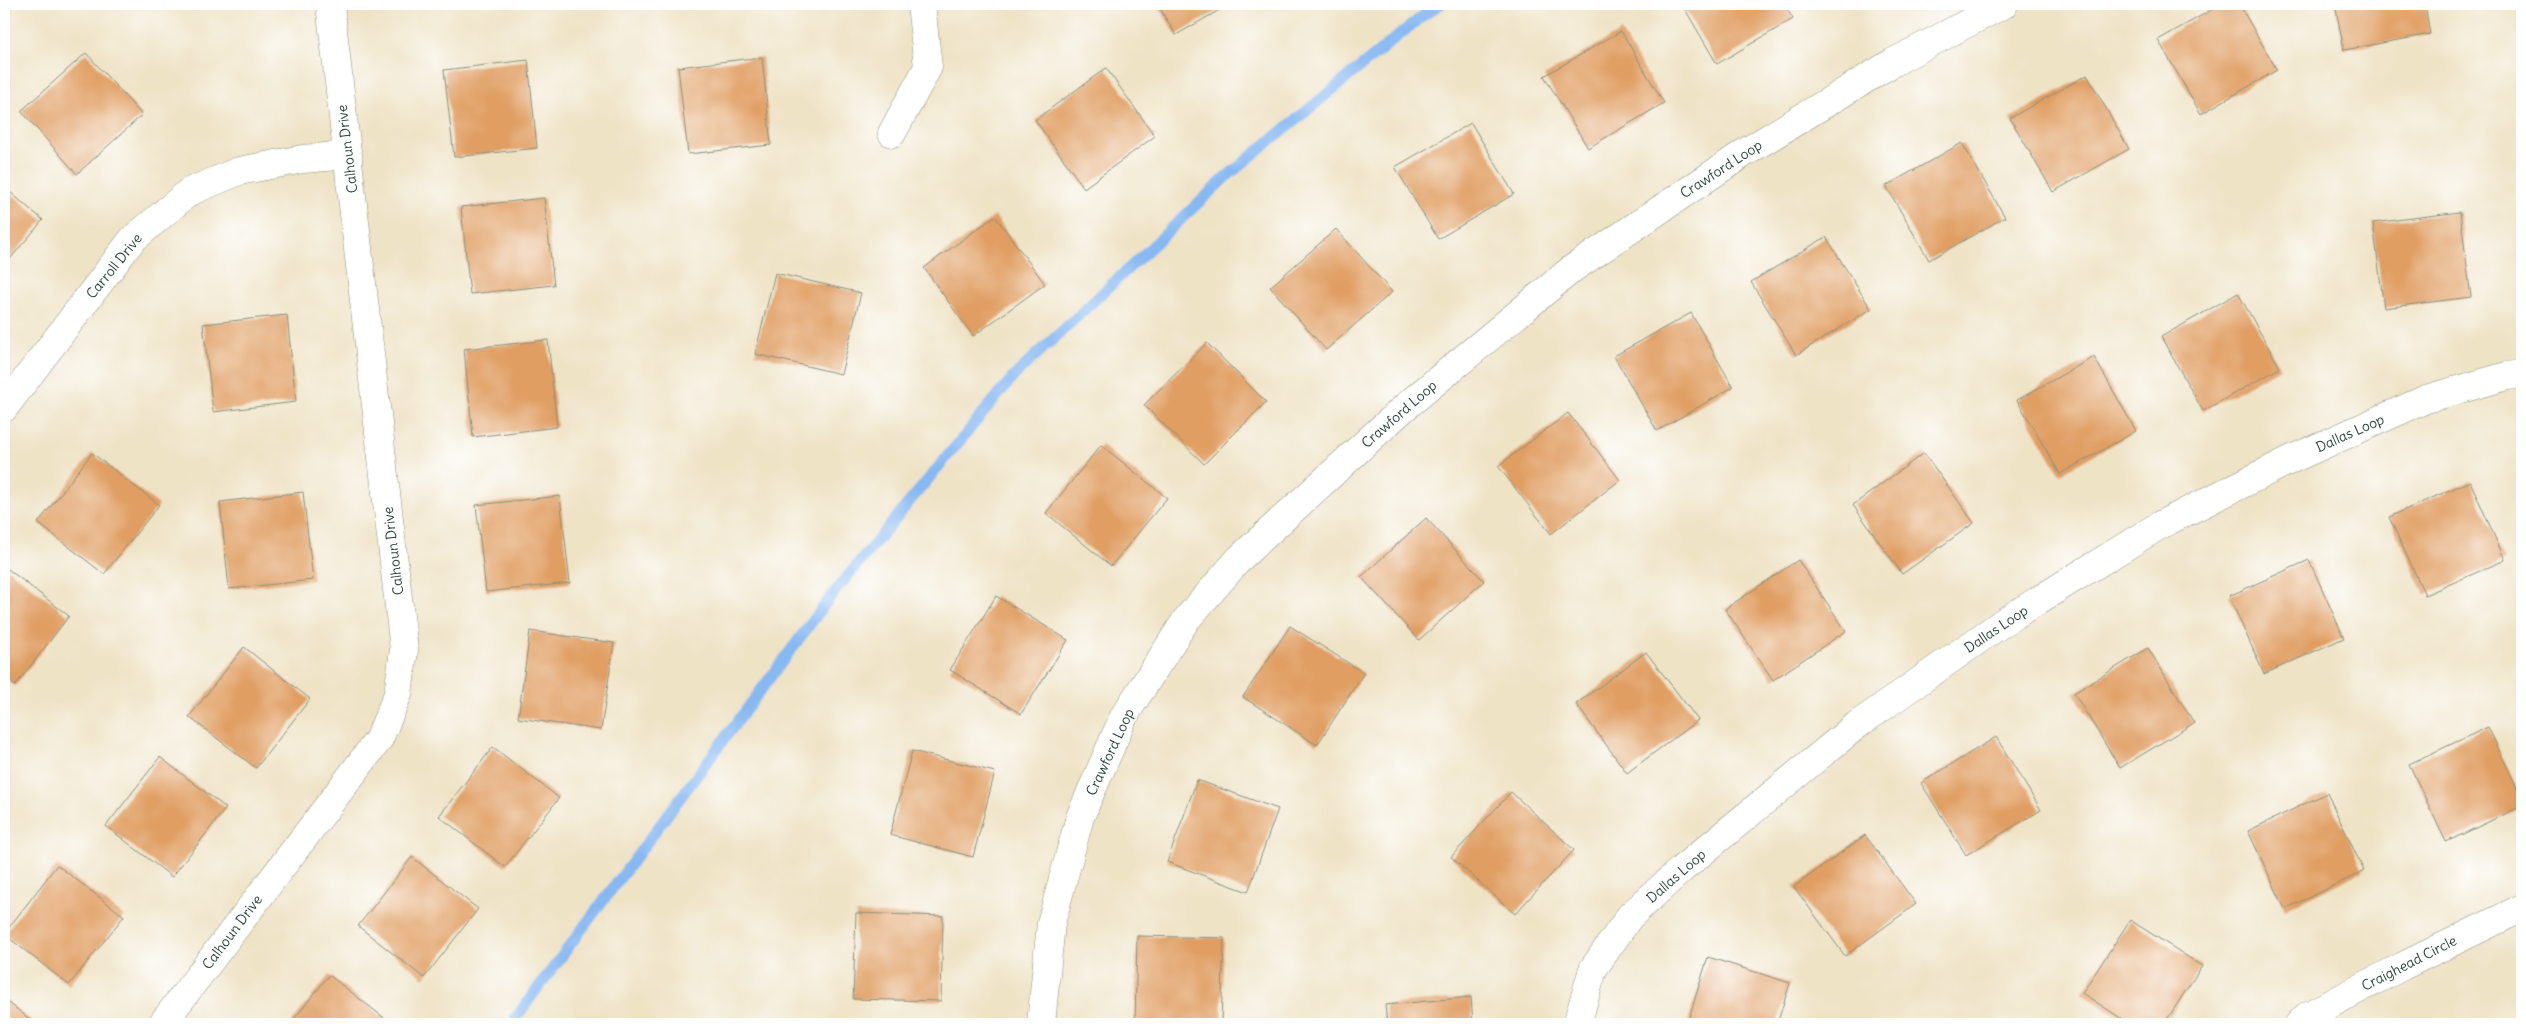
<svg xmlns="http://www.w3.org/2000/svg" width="2526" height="1028" viewBox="0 0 2526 1028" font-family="Delius,sans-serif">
<rect width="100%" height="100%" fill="#fff"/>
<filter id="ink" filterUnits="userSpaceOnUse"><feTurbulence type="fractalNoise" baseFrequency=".02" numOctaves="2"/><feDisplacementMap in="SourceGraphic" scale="10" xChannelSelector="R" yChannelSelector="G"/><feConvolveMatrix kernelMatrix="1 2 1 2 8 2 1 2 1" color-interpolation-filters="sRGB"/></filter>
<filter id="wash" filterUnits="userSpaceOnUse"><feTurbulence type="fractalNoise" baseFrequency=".0096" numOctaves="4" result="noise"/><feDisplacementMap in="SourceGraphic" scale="20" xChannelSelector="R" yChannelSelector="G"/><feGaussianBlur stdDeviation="1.12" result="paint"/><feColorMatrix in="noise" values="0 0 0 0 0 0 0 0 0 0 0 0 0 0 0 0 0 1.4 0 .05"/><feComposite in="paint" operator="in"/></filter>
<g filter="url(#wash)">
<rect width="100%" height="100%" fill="#efe3c6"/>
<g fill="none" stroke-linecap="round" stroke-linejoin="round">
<path stroke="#86b8f2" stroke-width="11" d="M511 1024 832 595 1014 376 1226 177 1425 14 1441 4"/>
</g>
<g id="blocks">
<g fill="#e09e62">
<path d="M1157 4H1230L1176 35Z"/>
<path d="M1682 4H1784L1793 19 1717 64Z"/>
<path d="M2222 4H2239L2277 70 2201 114 2158 40Z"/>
<path d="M2335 4H2425L2430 34 2344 50Z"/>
<path d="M1621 31 1664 103 1588 148 1544 76Z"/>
<path d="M86 53 142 115 77 174 21 111Z"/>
<path d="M762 57 771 145 688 154 678 67Z"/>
<path d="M528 60 537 148 454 157 444 70Z"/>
<path d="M1106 68 1155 136 1084 188 1035 120Z"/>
<path d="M2087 75 2129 149 2053 192 2010 118Z"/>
<path d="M1471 123 1514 194 1438 239 1395 167Z"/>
<path d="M1962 143 2005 217 1929 260 1886 186Z"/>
<path d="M4 187 43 220 4 266Z"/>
<path d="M544 198 554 285 470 294 461 207Z"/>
<path d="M2460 212 2471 297 2384 308 2373 223Z"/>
<path d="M995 216 1045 284 973 336 924 268Z"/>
<path d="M1336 229 1392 292 1326 350 1270 287Z"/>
<path d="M1826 237 1871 309 1796 355 1751 282Z"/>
<path d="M775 273 861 293 841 374 755 354Z"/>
<path d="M2238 293 2280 368 2203 411 2161 337Z"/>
<path d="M1691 313 1733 387 1657 431 1614 356Z"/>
<path d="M287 315 296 402 213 412 203 324Z"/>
<path d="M548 340 557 427 473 437 464 349Z"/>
<path d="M1207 343 1266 402 1204 464 1144 405Z"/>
<path d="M2094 357 2136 431 2060 474 2017 400Z"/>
<path d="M1568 413 1620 480 1551 534 1498 466Z"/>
<path d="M1101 445 1167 498 1111 566 1046 513Z"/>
<path d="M92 453 159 505 104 574 38 523Z"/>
<path d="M1924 453 1974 523 1902 574 1853 505Z"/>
<path d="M2470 481 2505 560 2425 595 2389 517Z"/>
<path d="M303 492 313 580 229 589 220 502Z"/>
<path d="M560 496 570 583 486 592 476 505Z"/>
<path d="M1426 518 1484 581 1419 640 1361 577Z"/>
<path d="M1798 560 1846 631 1773 680 1725 609Z"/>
<path d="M2309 560 2344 638 2264 674 2229 596Z"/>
<path d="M4 566 69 616 15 686 4 677Z"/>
<path d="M996 596 1068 640 1021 714 950 670Z"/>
<path d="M1290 626 1364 673 1317 745 1243 697Z"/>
<path d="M530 631 614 643 601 730 518 718Z"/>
<path d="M244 647 310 699 256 768 189 717Z"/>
<path d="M2148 648 2194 723 2120 768 2074 693Z"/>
<path d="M1646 652 1698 720 1627 773 1576 704Z"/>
<path d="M2488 727 2522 798V806L2446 842 2409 764Z"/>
<path d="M1996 737 2041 810 1966 855 1921 783Z"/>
<path d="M493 747 559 798 505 867 439 816Z"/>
<path d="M912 751 995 772 973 857 890 835Z"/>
<path d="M160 757 226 808 172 877 106 826Z"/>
<path d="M1197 780 1278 809 1248 892 1167 862Z"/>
<path d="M1511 792 1574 850 1515 914 1451 857Z"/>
<path d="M2327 793 2364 871 2285 909 2248 831Z"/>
<path d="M1865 835 1916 904 1845 956 1794 887Z"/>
<path d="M412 857 478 909 424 978 358 926Z"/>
<path d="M57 865 124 916 69 985 4 934Z"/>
<path d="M856 913 943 916 941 1001 853 999Z"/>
<path d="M2130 920 2202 966 2164 1024H2130L2082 993Z"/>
<path d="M1137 936 1224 938 1221 1024 1135 1023Z"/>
<path d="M1708 957 1790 983 1777 1024H1687Z"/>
<path d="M329 975 392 1024H290Z"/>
<path d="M1471 997 1473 1024H1387L1385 1005Z"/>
<path d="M4 999 36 1024H4Z"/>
</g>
</g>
</g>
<g filter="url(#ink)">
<use href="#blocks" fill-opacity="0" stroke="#87907d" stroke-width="1"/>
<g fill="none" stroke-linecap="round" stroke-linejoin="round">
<g stroke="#87907d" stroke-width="29">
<g id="minor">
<path d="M892 133 928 67 921 4"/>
<path d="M4 408 132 240 189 192 239 171 303 159 348 155"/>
<path d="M162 1024 379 739 398 694 404 650 330 4"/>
<path d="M1041 1024 1051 923 1080 817 1124 716 1186 620 1240 558 1405 407 1572 269 1744 153 1892 63 2004 4"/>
<path d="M1577 1024 1593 969 1630 916 1683 868 1857 725 2008 619 2160 525 2292 459 2426 399 2507 376 2522 374"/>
<path d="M2299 1024 2307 1016 2403 966 2522 908"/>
</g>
</g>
<use href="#minor" stroke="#fff" stroke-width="28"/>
</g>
</g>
<g text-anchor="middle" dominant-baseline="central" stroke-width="4" stroke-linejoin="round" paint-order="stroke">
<g font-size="14" fill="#1f3d34" stroke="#fff">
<text transform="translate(347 149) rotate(-97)">Calhoun Drive</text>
<text transform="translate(1721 169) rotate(-33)">Crawford Loop</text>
<text transform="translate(114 266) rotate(-51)">Carroll Drive</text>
<text transform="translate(1399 414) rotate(-41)">Crawford Loop</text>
<text transform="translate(2350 433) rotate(-24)">Dallas Loop</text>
<text transform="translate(393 551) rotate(-97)">Calhoun Drive</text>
<text transform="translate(1996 629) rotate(-34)">Dallas Loop</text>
<text transform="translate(1110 752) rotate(-65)">Crawford Loop</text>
<text transform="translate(1676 876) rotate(-41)">Dallas Loop</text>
<text transform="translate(232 932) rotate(-53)">Calhoun Drive</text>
<text transform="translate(2409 963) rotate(-27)">Craighead Circle</text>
</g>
</g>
<rect width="2526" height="1028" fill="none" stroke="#fff" stroke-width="20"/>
</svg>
